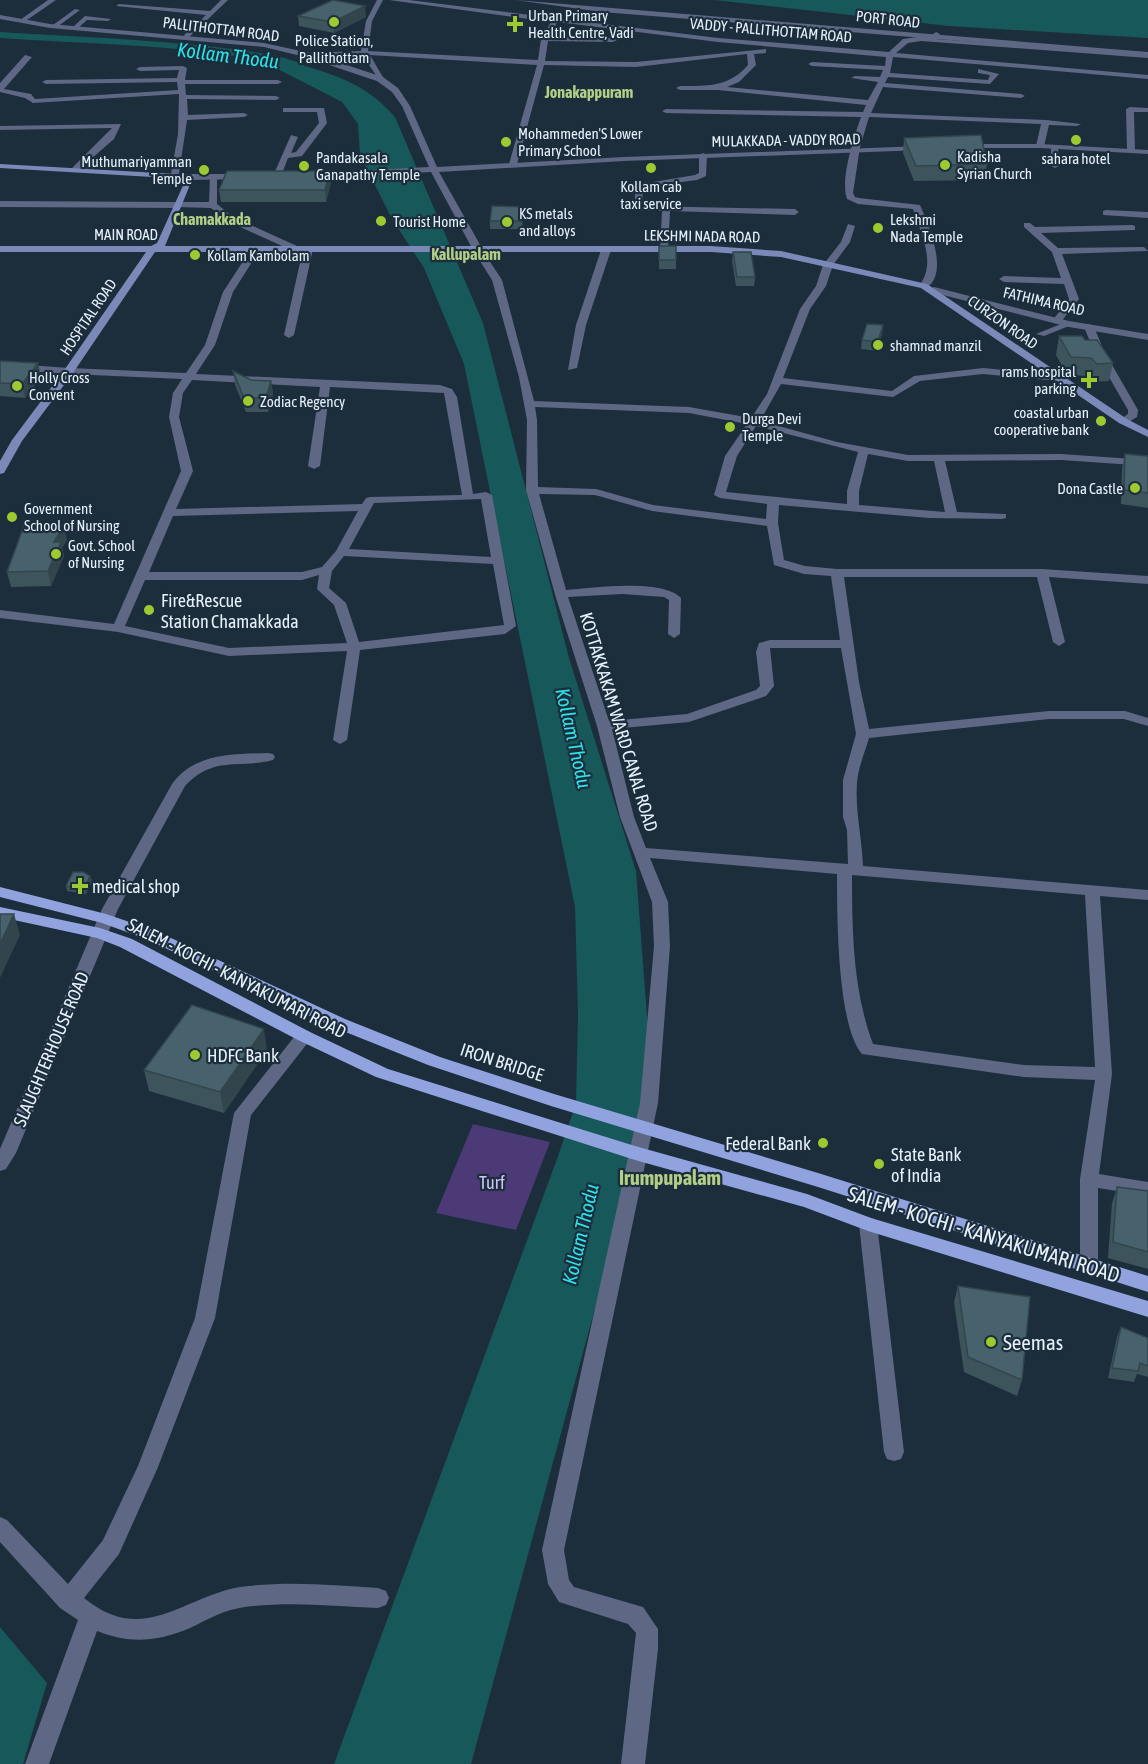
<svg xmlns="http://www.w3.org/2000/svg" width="1148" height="1764" viewBox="0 0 1148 1764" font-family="'Asap Condensed',sans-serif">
<rect width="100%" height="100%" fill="#1c2d3c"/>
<path fill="#4c3a77" d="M473 1124 550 1142 516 1230 436 1213Z"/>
<g fill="#17585a">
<path d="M714 0H1148V38L949 26Z"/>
<path d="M279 58C326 73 361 78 395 117L483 323 569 658 636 871 653 1095 471 1764H334L557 1159 576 1103 578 1015 575 907 464 364 424 268 392 219 360 155 358 124 342 102 266 63Z"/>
<path d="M0 1627 47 1683 23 1764H0Z"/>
</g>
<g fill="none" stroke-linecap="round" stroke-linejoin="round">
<path fill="#17585a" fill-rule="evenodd" d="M0 32C51 36 277 43 306 67L301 70C209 44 96 45 0 38Z"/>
<g fill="#5e6784" fill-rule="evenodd">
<path d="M48 0H56L24 22H20V20Z"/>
<path d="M221 0H228L187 39 184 35 206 15 116 6 119 4 210 11Z"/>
<path d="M377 0H383L372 21 368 51 538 60 541 39 551 22 389 0H409L718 38 889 52 903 39 932 35 936 32 940 34 936 39 1148 54V58L921 41 908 43 896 53 1148 75V79L893 57 890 73 988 80 990 75 978 73V69L999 74 990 84 888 77 885 83 1021 94 1025 96 1021 98 883 87 871 113 1046 120 1081 124 1077 126 1049 125 1044 146 1040 148 1036 146 1041 124 869 117 860 147 853 193 855 197 859 198 920 205C929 225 951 277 924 289L919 286C937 263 921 235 913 209L858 204 847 199C840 179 854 137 861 117L666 113 662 111 666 109 863 112 866 105 718 90H680L676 88 680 86C708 86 729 87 748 65L747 54 636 67 544 65 517 164 513 166 509 164 537 65 370 55 384 79 380 81 362 55 304 57 307 53 361 51 366 21ZM557 22 718 42 886 57 885 66 812 62 808 64 812 66 883 70 880 77 855 76 851 78 878 82 868 100 727 87 739 82 756 65 754 54 766 53V49L636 62 545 61 548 41 613 42 617 40 613 38 550 37Z"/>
<path d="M75 9 80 10 57 27H53V25Z"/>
<path d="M85 16 111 19 108 21 87 20 77 29H73V27Z"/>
<path d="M25 55 32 57 4 89 31 94 35 99 178 90 177 82 46 84 42 82 46 80 177 78 179 70 140 71 136 69 140 67 183 66 187 68 185 80H278L282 82 278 84H185L186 95 276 96 280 98 276 100 187 99 188 115 244 113 248 115 244 117 187 120 179 174 175 177 171 174 178 134 179 94 33 103 25 98 0 92V83Z"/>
<path d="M1130 107 1148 108V112H1134L1135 151 1131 153 1127 151 1126 109Z"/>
<path d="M283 108H324L327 123 302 156 288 158 281 176 277 179 273 176 291 135 298 137 291 153 296 152 319 123 317 112H283Z"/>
<path d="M121 124 114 139 76 172 72 169 73 167 112 128 0 130V126Z"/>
<path d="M1051 145 1058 147 1059 166 1055 168 1051 166Z"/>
<path d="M703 153 707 155 706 176 697 180 643 187 642 206 795 209 799 212 795 215 670 211 668 250 660 252 662 211 635 210V185L695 175 699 173V155Z"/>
<path d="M210 176 217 178V204L233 217 297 246V250H291L227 221 211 208 176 207V203L179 202H209Z"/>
<path d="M1106 210 1148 212V218L1103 215V211Z"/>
<path d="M1024 223H1030L1035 227 1132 225 1135 226V230L1041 233 1058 248 1144 247 1148 251 1062 254 1079 299 1060 323 1057 324 1052 321 1069 299 1064 284 1004 282 999 279 1004 276 1061 278 1052 252 1024 227Z"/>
<path d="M848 224 855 226 850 242 833 265 826 286 810 309 783 378 892 391 914 376 983 368 1058 375 1063 378 1058 381 983 374 920 381 893 397 781 384 760 421 837 442 908 455 1061 454 1148 460V466L1061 460 945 461 957 512 1006 514V518L1002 519 929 518 779 505 778 523 784 560 805 566 837 569H1042L1148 576V584L1049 577 1065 642 1059 646 1053 642 1037 577H844L859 682 869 729 1049 711H1125L1148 718V726L1124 719H1049L869 738C865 752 858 768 857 783 855 811 862 838 863 866L1148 890V900L1100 896 1112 1074 1099 1174 1148 1182V1196L1098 1188V1265L1096 1270 1089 1273 1082 1270 1080 1265V1179L1095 1080 1024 1077 862 1054C837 1026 837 913 837 874L650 858 668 902 670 946 658 1103 564 1550 569 1580 574 1587 643 1607 658 1629V1649L645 1764H621L636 1633 628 1624 559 1602 548 1584 542 1550 640 1103 654 946 652 902 620 817 597 726 556 598 526 490 527 420 519 377 492 280 473 250 481 248 502 280 534 401 689 407 751 418 767 394 800 309 816 286 823 265 841 242ZM535 407 689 413 747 424 725 456 714 495 720 498 767 504 766 519 653 505 596 489 538 487 537 420ZM756 426 858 452 847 491V504L726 492 737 456ZM868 454 908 461H934L945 512 859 505V491ZM539 494 595 495 652 511 767 526 774 565 804 574 831 576 840 640H770L759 643 756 652 760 686 756 690 687 714 609 721 568 597 622 594 664 597 669 600 668 634 674 638 680 634 681 598C662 578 592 588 566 590ZM770 648H841L856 734 843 780V817L847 830 848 864 646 848 634 817 612 729 689 722 766 696 774 686ZM852 875 1085 895 1095 1067 1024 1065 873 1044C853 991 852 932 852 875Z"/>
<path d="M253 246 261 248 233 292 215 345 196 374 440 385 452 389 457 397 473 494 486 492 492 495 516 626 505 634 360 650 347 740 340 744 333 740 347 651 229 656 118 632 0 618V610L114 624 181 471 169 417 173 393 182 379 69 374 64 371 69 368 186 373 205 345 223 292ZM192 380 320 387 308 466 314 469 320 466 330 387 444 393 462 495 370 497 366 498 362 504 176 509 193 471 179 417 183 393ZM481 499 491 557 349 549 374 503ZM358 511 336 551 322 567 302 572H149L173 516ZM344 556 493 564 504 625 359 642 346 603 329 588 332 571ZM319 575 317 589 334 605 347 643 229 648 125 626 145 580H302Z"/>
<path d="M308 246 313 249 294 335 289 338 284 335 303 249Z"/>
<path d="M606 247 611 250 586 325 577 368 568 370 576 325 601 250Z"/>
<path d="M1066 322 1074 324 1044 336 1036 334Z"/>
<path d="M1089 324 1094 327 1104 351 1138 410 1137 417 1127 423 1118 421 1128 414V410L1094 351 1084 327Z"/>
<path d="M268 753 273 754 275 757 273 760C238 769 214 755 185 786L118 909 16 1153 6 1169 0 1171V1149L102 909 172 784C194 753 234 754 268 753Z"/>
<path d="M304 1030 310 1032 312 1036 310 1040 251 1115 215 1318 158 1467 119 1554 84 1598C146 1649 186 1592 248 1586 291 1581 335 1585 378 1588L386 1591 389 1598 386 1605 378 1608C334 1606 289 1601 245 1607 223 1610 209 1619 190 1628 157 1642 129 1644 97 1631L49 1764H25L78 1620 60 1608 0 1542V1517L7 1520 68 1584 103 1540 138 1466 195 1318 234 1113 298 1032Z"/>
<path d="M868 1217 874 1219 877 1224 904 1452 901 1459 894 1461 887 1459 884 1452 859 1224 862 1219Z"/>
</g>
<g fill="#5e6784" fill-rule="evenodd">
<path d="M515 0 1148 52V56L602 12Z"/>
<path d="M0 15 50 24 264 43 310 53 383 77 398 88 410 106 437 167 624 157 923 146 927 148 923 150 624 161 439 172 483 250 478 253 473 250 431 172 311 179 307 176 311 173 429 167 402 106 392 92 377 81 305 57 264 47 50 28 0 19Z"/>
<path d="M965 144H1040L1148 150V154L1040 148H962L961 146Z"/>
<path d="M242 174 245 175V179L191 180 187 177 191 174Z"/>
<path d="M0 201 179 202 183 205 179 208 0 207Z"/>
<path d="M934 287 1069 321 1148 334V340L1069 327 931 292V288Z"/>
<path d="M0 363 69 368 74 371 69 374 0 369Z"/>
</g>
<path fill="#7a89b7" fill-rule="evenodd" d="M0 164 194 175 165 246H711L781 251 927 284 1127 419 1148 430V437L1119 423 921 288 781 257 711 252H155L73 373 22 441 4 473 0 474V461L12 440 65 369 146 252H0V246H151L157 243 186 179 0 168Z"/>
<g fill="#90a3df" fill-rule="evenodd">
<path d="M0 887 106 914 156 931 345 1019 440 1057 554 1094 818 1173 1148 1276V1292L818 1187 551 1106 428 1065 333 1027 146 939 102 923 0 897Z"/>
<path d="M0 907 100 928 132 939 310 1032 388 1069 635 1146 807 1194 871 1218 1148 1301V1317L868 1231 804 1207 635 1160 376 1077 298 1040 120 947 97 938 0 917Z"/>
</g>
</g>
<g fill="#3d545d">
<path d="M298 16 366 17 334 33 299 26Z"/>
<path d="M904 138 987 164 984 180 914 181 903 153Z"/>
<path d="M330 171 331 182 326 202H221L219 190Z"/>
<path d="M523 215 522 229H490V221Z"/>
<path d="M659 246 676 260V269H659Z"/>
<path d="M733 252 755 277 754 286H736L732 261Z"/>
<path d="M883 325 882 334 877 351 861 349 862 340Z"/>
<path d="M1059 336 1085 340 1113 363 1109 381 1093 382 1088 376 1067 375 1056 355Z"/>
<path d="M0 361 41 377 25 398 0 396Z"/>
<path d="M233 371 251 380 271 381 273 394 268 412H246L235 385Z"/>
<path d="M1125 454 1148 456V508L1121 504 1122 468Z"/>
<path d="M67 540 62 548 64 556 51 586 11 587 7 572Z"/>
<path d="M90 876 92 881 86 894 67 891 66 886Z"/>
<path d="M267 1050 224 1113 149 1091 144 1070Z"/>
<path d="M1117 1187 1148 1191V1269L1108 1258 1112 1203Z"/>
<path d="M958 1286 1022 1380 1017 1396 964 1372 954 1302Z"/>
<path d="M1121 1327 1148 1338V1377L1137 1374 1134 1382 1108 1378 1117 1337Z"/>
</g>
<g fill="#32454c">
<path d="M365 6 366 17 334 33 333 22Z"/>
<path d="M330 171 331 182 326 202 325 190Z"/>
<path d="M883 325 882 334 877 351 878 342Z"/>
<path d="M38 363 41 377 25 398 22 384Z"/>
<path d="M271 381 273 394 268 412 266 398Z"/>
<path d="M64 525 67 540 62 548 64 556 51 586 48 571 54 542Z"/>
<path d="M90 876 92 881 86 894 84 889Z"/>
<path d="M14 914 20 935 0 978V944Z"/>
<path d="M264 1029 267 1050 224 1113 220 1092Z"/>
</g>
<g fill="#47626c" stroke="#32454c" stroke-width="1.5">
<path d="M333 0 365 6 333 22 298 16Z"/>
<path d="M981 135 987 164 916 166 904 138Z"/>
<path d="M227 171H330L325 190H219Z"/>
<path d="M492 206 523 207 522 221H490Z"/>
<rect x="659" y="246" width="17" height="14"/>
<path d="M733 252H751L755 277H737Z"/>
<path d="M867 324 883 325 878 342 862 340Z"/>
<path d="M1059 336H1082L1085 340H1097L1113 363 1097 364 1091 358 1071 357Z"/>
<path d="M0 361 38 363 22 384 0 383Z"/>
<path d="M233 371 251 380 271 381 266 398H244Z"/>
<path d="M1125 454 1148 456V493L1124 490Z"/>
<path d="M25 523 64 525 54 542H61L48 571 7 572Z"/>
<path d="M73 872H83L90 876 84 889 66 886Z"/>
<path d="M0 914H14L0 944Z"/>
<path d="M192 1005 264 1029 220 1092 144 1070Z"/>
<path d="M1117 1187 1148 1191V1252L1113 1242Z"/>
<path d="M958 1286 1030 1297 1022 1380 968 1357Z"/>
<path d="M1121 1327 1148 1338V1366L1140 1363 1138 1371 1112 1368Z"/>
</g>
<g fill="#9dca30" stroke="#1c2d3c" stroke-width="2">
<circle cx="334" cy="22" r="6"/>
<path d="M512 15h6v6h6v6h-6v6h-6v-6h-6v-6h6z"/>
<circle cx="1076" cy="140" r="6"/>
<circle cx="506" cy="142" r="6"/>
<circle cx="945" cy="165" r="6"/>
<circle cx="304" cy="166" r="6"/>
<circle cx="651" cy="168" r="6"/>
<circle cx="204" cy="170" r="6"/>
<circle cx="381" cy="221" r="6"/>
<circle cx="507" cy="222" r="6"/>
<circle cx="878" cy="228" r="6"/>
<circle cx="195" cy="255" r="6"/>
<circle cx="878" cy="345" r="6"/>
<path d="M1086 371h6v6h6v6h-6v6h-6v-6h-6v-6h6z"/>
<circle cx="17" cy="386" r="6"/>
<circle cx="248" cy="401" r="6"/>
<circle cx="1101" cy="421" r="6"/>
<circle cx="730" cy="427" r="6"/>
<circle cx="1135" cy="488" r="6"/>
<circle cx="12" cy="517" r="6"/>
<circle cx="56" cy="554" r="6"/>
<circle cx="149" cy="610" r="6"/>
<path d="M77 877h6v6h6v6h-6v6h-6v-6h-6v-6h6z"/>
<circle cx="195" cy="1055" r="6"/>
<circle cx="823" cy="1143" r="6"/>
<circle cx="879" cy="1164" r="6"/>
<circle cx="991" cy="1342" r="6"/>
</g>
<g text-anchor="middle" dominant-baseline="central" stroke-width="4.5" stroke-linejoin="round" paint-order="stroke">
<g font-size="15" fill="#e6f1fb" stroke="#1c2d3c" text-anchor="start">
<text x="528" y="15">Urban Primary<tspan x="528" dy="17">Health Centre, Vadi</tspan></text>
<text x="334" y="40" text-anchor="middle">Police Station,<tspan x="334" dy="17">Pallithottam</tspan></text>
<text x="518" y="133">Mohammeden'S Lower<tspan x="518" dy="17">Primary School</tspan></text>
<text x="957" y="156">Kadisha<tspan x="957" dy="17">Syrian Church</tspan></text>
<text x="316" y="157">Pandakasala<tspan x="316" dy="17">Ganapathy Temple</tspan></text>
<text x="1076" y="158" text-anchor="middle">sahara hotel</text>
<text x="192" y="161" text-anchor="end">Muthumariyamman<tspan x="192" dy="17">Temple</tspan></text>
<text x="651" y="186" text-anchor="middle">Kollam cab<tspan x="651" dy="17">taxi service</tspan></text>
<text x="519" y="213">KS metals<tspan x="519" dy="17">and alloys</tspan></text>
<text x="890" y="219">Lekshmi<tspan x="890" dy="17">Nada Temple</tspan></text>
<text x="393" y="221">Tourist Home</text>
<text x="207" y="255">Kollam Kambolam</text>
<text x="890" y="345">shamnad manzil</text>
<text x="1076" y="371" text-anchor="end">rams hospital<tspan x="1076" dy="17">parking</tspan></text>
<text x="29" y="377">Holly Cross<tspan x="29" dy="17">Convent</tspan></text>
<text x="260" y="401">Zodiac Regency</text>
<text x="1089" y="412" text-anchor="end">coastal urban<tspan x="1089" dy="17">cooperative bank</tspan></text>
<text x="742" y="418">Durga Devi<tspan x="742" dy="17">Temple</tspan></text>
<text x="1123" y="488" text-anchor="end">Dona Castle</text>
<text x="24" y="508">Government<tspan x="24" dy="17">School of Nursing</tspan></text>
<text x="68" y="545">Govt. School<tspan x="68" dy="17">of Nursing</tspan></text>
</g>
<g font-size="15" fill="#e6f1fb" stroke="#1c2d3c">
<text transform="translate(888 19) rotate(6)">PORT ROAD</text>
<text transform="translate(221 29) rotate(7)">PALLITHOTTAM ROAD</text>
<text transform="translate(771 30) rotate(5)">VADDY - PALLITHOTTAM ROAD</text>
<text transform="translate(786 140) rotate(-1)">MULAKKADA - VADDY ROAD</text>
<text x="126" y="234">MAIN ROAD</text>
<text transform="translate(702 236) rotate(1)">LEKSHMI NADA ROAD</text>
<text transform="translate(1044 301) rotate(13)">FATHIMA ROAD</text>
<text transform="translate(88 317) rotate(-56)">HOSPITAL ROAD</text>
<text transform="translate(1003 322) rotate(35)">CURZON ROAD</text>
</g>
<g font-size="16" font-weight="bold" fill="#b3ce86" stroke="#1c2d3c">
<text x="589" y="92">Jonakappuram</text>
<text x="212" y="219">Chamakkada</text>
<text x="466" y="254">Kallupalam</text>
</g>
<g font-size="18" fill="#e6f1fb" stroke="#1c2d3c" text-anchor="start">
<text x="161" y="600">Fire&amp;Rescue<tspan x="161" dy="21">Station Chamakkada</tspan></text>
<text x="92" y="886">medical shop</text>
<text x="207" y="1055">HDFC Bank</text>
<text x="811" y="1143" text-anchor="end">Federal Bank</text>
<text x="891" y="1154">State Bank<tspan x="891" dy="21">of India</tspan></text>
</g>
<g font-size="18" fill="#e6f1fb" stroke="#1c2d3c">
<text transform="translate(619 722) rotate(73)">KOTTAKKAKAM WARD CANAL ROAD</text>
<text transform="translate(237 978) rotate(27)">SALEM - KOCHI - KANYAKUMARI ROAD</text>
<text transform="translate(51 1049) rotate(-67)">SLAUGHTERHOUSE ROAD</text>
<text transform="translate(502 1062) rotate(18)">IRON BRIDGE</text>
</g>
<g font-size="18" fill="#d1c4fe" stroke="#1c2d3c">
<text x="492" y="1182">Turf</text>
</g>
<g font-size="20" font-style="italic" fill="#2be3e8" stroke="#1c2d3c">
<text transform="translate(228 55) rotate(7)">Kollam Thodu</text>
<text transform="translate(574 738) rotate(77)">Kollam Thodu</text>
<text transform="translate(580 1234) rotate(-77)">Kollam Thodu</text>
</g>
<g font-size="20" font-weight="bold" fill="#b3ce86" stroke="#1c2d3c">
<text x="670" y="1177">Irumpupalam</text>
</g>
<g font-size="21" fill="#e6f1fb" stroke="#1c2d3c">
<text transform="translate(984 1234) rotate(17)">SALEM - KOCHI - KANYAKUMARI ROAD</text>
</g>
<g font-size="21" fill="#e6f1fb" stroke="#1c2d3c" text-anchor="start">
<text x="1003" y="1342">Seemas</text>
</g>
</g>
</svg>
